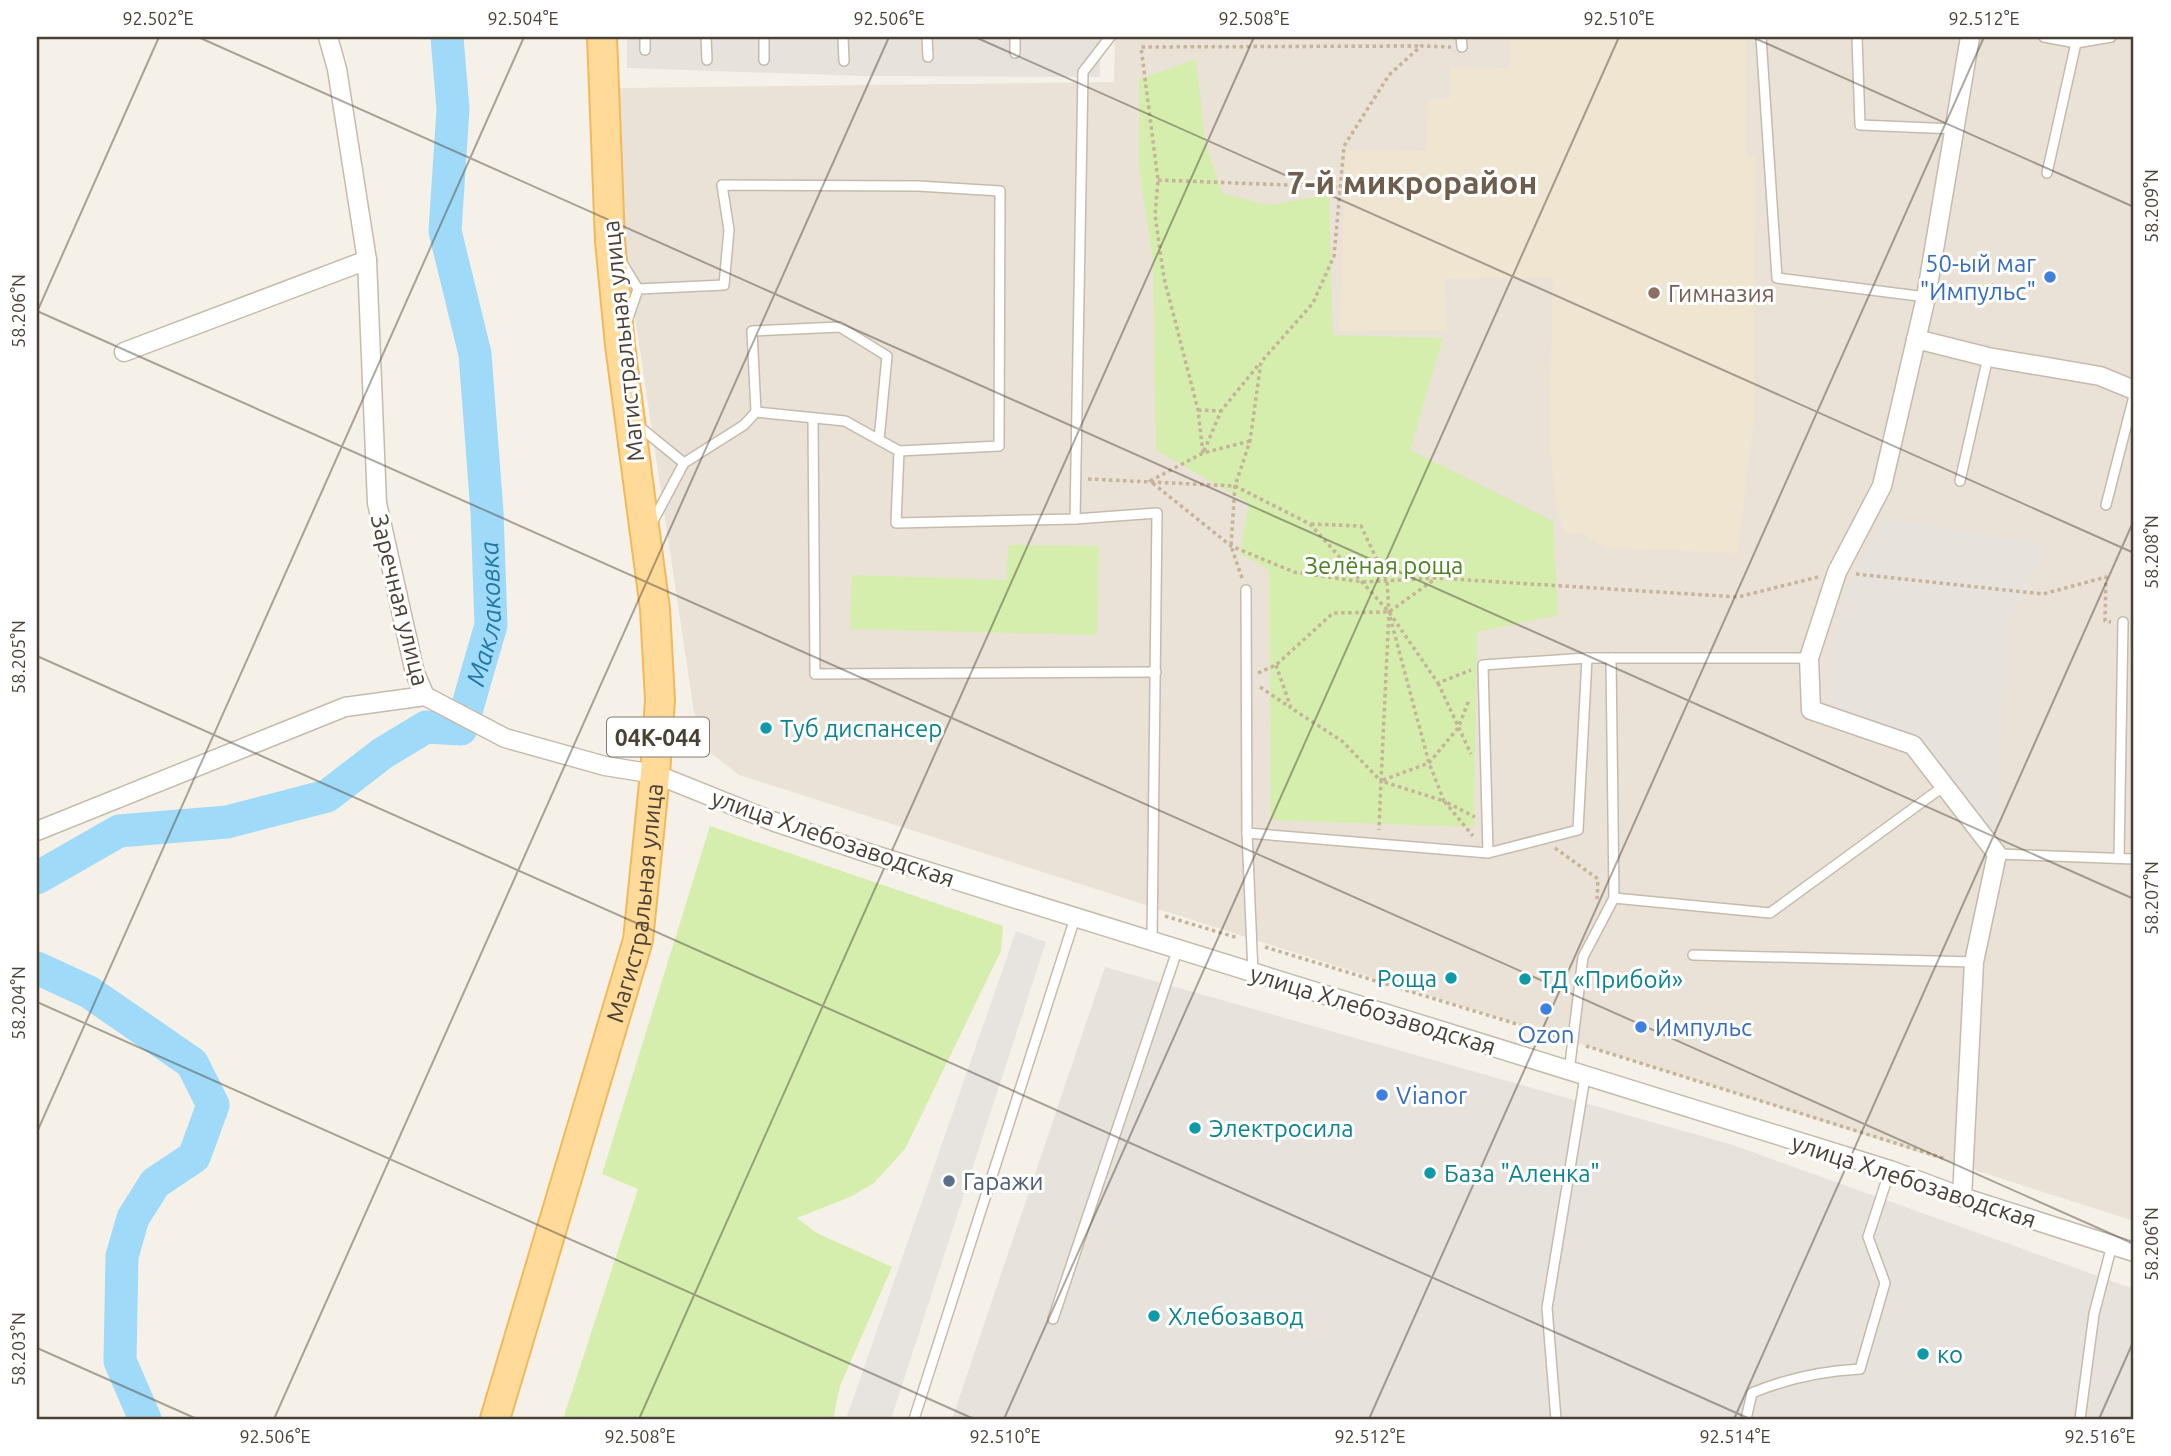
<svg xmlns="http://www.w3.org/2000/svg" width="2171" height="1456" viewBox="0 0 2171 1456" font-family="Ubuntu,sans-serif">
<rect width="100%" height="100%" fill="#f6f1e8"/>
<path fill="#eae2d6" d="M1115 37H2134V1221L739 775 707 750 694 712 619 210 620 88 1114 82Z"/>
<g fill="#e8e2dd">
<path d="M627 37H1100V77L863 76 627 68Z"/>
<path d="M1883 518 2047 544 2007 627 1999 821 1981 835 1900 730 1857 723 1828 698 1838 607Z"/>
<path d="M1105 967 1733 1145 2134 1289V1419H952Z"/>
</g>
<path fill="#f0e5d1" d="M1509 37H1747V155L1756 156 1754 418 1738 553 1606 548 1579 533 1564 534 1556 506 1549 436 1553 278 1445 279 1447 331H1339L1346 150 1426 151 1428 99H1450V67L1509 68Z"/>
<g fill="#d5eead">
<path d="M1196 59 1205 141 1222 193 1267 205 1329 195 1333 335 1443 338 1410 450 1553 521 1558 615 1477 632 1474 827 1271 820 1269 569 1240 554 1249 503 1156 450 1153 261 1139 167V79Z"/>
<path d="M1008 545 1099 546 1097 635 850 629 852 575 1007 580Z"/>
<path d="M710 826 1003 926 1001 951 905 1149 874 1183 850 1197 797 1218 817 1233 892 1267 840 1386 833 1419H563L638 1189 602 1174Z"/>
</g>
<path fill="#e7e4e0" d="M1016 931 1046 942 891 1419H846Z"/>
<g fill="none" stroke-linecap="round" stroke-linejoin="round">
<g stroke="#9fdaf8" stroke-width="33">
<path id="s1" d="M37 878 119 831 227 822 327 796 383 753 426 727 461 729 491 625 487 512 475 354 445 231 453 109 447 37"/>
<path d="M37 968 89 992 192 1063 213 1105 194 1157 155 1183 133 1218 122 1256 120 1361 145 1419"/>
</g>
<g stroke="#c5bbac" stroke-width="12">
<g id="service">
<path d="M645 37V50"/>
<path d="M706 37 707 60"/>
<path d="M764 37V60"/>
<path d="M843 37 844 61"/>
<path d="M927 37 928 57"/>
<path d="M1015 37V53"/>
<path d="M1461 37 1462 47"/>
<path d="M1761 37 1777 278 1926 297"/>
<path d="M1857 37 1860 125 1955 129"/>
<path d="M2044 37 2076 43 2047 173"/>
<path d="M2077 37 2076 43 2111 37"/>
<path d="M621 261 638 289 724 285 729 230 722 185 918 186 1000 191 999 446 899 451 845 421 756 412"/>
<path d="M627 321 638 289"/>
<path d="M813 419 815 674 1156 672"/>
<path d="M636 424 684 463 744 425 756 412 752 331 840 327 887 356 879 440"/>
<path d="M899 451 896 523 1075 519 1157 513 1152 942"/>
<path d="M1960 481 1988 357"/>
<path d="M2106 505 2134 396"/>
<path d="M1075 519 1083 72 1110 37"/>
<path d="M652 523 684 463"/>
<path d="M1246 590 1247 833 1253 973"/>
<path d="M1247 833 1488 853 1578 830 1587 658H1809"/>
<path d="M1488 853 1483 665 1587 658"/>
<path d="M1997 854 2134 859"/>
<path d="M2119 858 2123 622"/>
<path d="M1614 898 1770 913 1944 786"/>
<path d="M1693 955 1974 962"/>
<path d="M1569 1072 1583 957 1614 898 1611 658"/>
<path d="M1053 1319 1177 951"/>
<path d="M914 1419 1075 918"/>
<path d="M1556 1419 1547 1308 1585 1077"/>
<path d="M1746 1419 1752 1393C1788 1378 1821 1371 1860 1369L1885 1283 1868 1237 1890 1170"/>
<path d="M2080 1419 2094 1314 2112 1245"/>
</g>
</g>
<g stroke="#c5bbac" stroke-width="21">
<g id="minor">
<path d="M328 37 337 69 367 260 377 503 415 673 425 696"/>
<path d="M1916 339 1988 357 2100 376 2134 390"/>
<path d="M124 352 367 260"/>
<path d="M425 696 505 738 605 766 655 774 772 821 865 852 1890 1170 1962 1197 2134 1252"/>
<path d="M37 831 345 707 425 696"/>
<path d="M1962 1197 1974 962 1997 854 1913 745 1811 710 1809 658 1837 572 1882 486 1926 297 1970 37"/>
</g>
</g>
<g stroke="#f0b95b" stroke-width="32">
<g id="primary">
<path id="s2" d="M495 1419 638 940 655 774 660 700 655 609 620 345 610 241 602 37"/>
</g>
</g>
<g stroke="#c6b399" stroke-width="3.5" stroke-dasharray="3.5 3.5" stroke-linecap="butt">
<path d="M1158 180 1340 187"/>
<path d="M1198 410 1221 411"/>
<path d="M1250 441 1203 453 1150 481 1231 546 1294 572 1363 582 1436 578 1738 597 1818 577"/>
<path d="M1204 451 1221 411 1260 363"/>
<path d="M1203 453 1198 410 1164 278 1155 215 1158 180 1141 47 1421 46"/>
<path d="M1088 479 1235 486 1310 524 1389 612 1438 683 1471 670"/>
<path d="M1311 524 1361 526 1387 581 1389 612 1381 781 1444 801 1473 836"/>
<path d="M1856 574 2043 594 2106 577 2105 621 2111 622"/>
<path d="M1242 578 1231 546 1235 486 1250 441 1261 362 1313 303 1334 256 1344 146 1389 75 1421 46 1451 47"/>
<path d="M1390 617 1429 763 1444 801 1475 817"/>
<path d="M1276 665 1291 708 1342 741 1381 781 1379 830"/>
<path d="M1258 673 1276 665 1333 613 1389 612 1435 579"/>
<path d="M1438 683 1471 754"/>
<path d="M1260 687 1291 708"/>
<path d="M1383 780 1429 763 1458 728 1469 700"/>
<path d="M1555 848 1598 879 1597 899"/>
<path d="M1165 916 1238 938"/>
<path d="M1265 947 1559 1037"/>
<path d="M1586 1046 1946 1159"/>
</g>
<use href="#service" stroke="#fff" stroke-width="9"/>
<use href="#minor" stroke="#fff" stroke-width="18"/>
<use href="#primary" stroke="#ffda98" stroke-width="28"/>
</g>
<path fill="none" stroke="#4a4136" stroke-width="2" stroke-opacity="0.45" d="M198 37 2134 899M975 37 2134 553M1752 37 2134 207M37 311 2134 1244M37 312 159 37M37 656 1750 1419M37 1002 974 1419M37 1132 524 37M37 1348 197 1419M274 1419 889 37M639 1419 1254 37M1004 1419 1619 37M1369 1419 1984 37M1734 1419 2134 520M2099 1419 2134 1340"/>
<g fill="#3f7fe0" stroke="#fff" stroke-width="2.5">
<circle cx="2050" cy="277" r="7"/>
<circle cx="1546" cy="1009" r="7"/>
<circle cx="1641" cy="1027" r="7"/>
<circle cx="1382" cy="1095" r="7"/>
</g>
<circle fill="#8d6e63" stroke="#fff" stroke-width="2.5" cx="1654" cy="293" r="7"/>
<g fill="#0f9aa8" stroke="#fff" stroke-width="2.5">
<circle cx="766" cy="728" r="7"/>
<circle cx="1451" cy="978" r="7"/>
<circle cx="1525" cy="979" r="7"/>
<circle cx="1195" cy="1128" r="7"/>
<circle cx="1430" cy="1173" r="7"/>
<circle cx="1154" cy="1316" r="7"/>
<circle cx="1923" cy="1354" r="7"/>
</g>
<circle fill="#5c6f8a" stroke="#fff" stroke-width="2.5" cx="949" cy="1181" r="7"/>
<g text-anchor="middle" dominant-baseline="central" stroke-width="6" stroke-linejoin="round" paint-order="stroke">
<rect fill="#fff" stroke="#807a72" stroke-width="2" x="607" y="717.5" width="102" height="39" rx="5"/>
<g font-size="23" font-weight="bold" fill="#4a4136">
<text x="658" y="737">04К-044</text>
</g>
<g font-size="24" fill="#366cbe" stroke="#fff" text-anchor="start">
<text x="2036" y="263" text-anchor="end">50-ый маг<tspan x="2036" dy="28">"Импульс"</tspan></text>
<text x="1655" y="1027">Импульс</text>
<text x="1546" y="1034" text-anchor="middle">Ozon</text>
<text x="1396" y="1095">Vianor</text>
</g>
<g font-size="24" fill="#785e54" stroke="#fff" text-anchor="start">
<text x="1668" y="293">Гимназия</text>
</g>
<g font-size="24" fill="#4a4136" stroke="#fff">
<text transform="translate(623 341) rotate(-96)">Магистральная улица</text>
<text transform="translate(400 600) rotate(76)">Заречная улица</text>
<text transform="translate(833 838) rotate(19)">улица Хлебозаводская</text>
<text stroke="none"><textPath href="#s2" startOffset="536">Магистральная улица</textPath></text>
<text transform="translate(1373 1010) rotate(17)">улица Хлебозаводская</text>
<text transform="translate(1914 1181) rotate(18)">улица Хлебозаводская</text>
</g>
<g font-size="24" fill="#4d8322" stroke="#fff">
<text x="1384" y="565">Зелёная роща</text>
</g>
<g font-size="24" fill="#0d838f" stroke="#fff" text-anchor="start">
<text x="780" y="728">Туб диспансер</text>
<text x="1437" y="978" text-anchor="end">Роща</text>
<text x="1539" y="979">ТД «Прибой»</text>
<text x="1209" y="1128">Электросила</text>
<text x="1444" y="1173">База "Аленка"</text>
<text x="1168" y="1316">Хлебозавод</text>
<text x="1937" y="1354">ко</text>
</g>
<g font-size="24" fill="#4e5e75" stroke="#fff" text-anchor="start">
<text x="963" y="1181">Гаражи</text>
</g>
<g font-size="26" font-style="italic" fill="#1f78a7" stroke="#fff">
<text stroke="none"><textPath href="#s1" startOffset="581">Маклаковка</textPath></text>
</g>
<g font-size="32" font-weight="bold" fill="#6e5e4c" stroke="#fff">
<text x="1412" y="182">7-й микрорайон</text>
</g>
</g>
<rect width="2171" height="1456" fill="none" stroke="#ffffff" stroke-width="77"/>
<rect x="38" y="38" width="2094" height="1380" fill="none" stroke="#4a4136" stroke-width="2.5"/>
<g font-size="18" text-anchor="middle" fill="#4a4136">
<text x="158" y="25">92.502°E</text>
<text x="523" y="25">92.504°E</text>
<text x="889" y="25">92.506°E</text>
<text x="1254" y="25">92.508°E</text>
<text x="1619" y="25">92.510°E</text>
<text x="1984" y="25">92.512°E</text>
<text transform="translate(2152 206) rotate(-90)" y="6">58.209°N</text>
<text transform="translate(19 311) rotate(-90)" y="6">58.206°N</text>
<text transform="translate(2152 552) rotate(-90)" y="6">58.208°N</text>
<text transform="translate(19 657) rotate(-90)" y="6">58.205°N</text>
<text transform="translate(2152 898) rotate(-90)" y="6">58.207°N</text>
<text transform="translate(19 1003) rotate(-90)" y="6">58.204°N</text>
<text transform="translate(2152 1244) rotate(-90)" y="6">58.206°N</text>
<text transform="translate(19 1349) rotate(-90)" y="6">58.203°N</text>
<text x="275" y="1443">92.506°E</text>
<text x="640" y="1443">92.508°E</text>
<text x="1005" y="1443">92.510°E</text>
<text x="1370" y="1443">92.512°E</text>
<text x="1735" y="1443">92.514°E</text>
<text x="2100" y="1443">92.516°E</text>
</g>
</svg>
